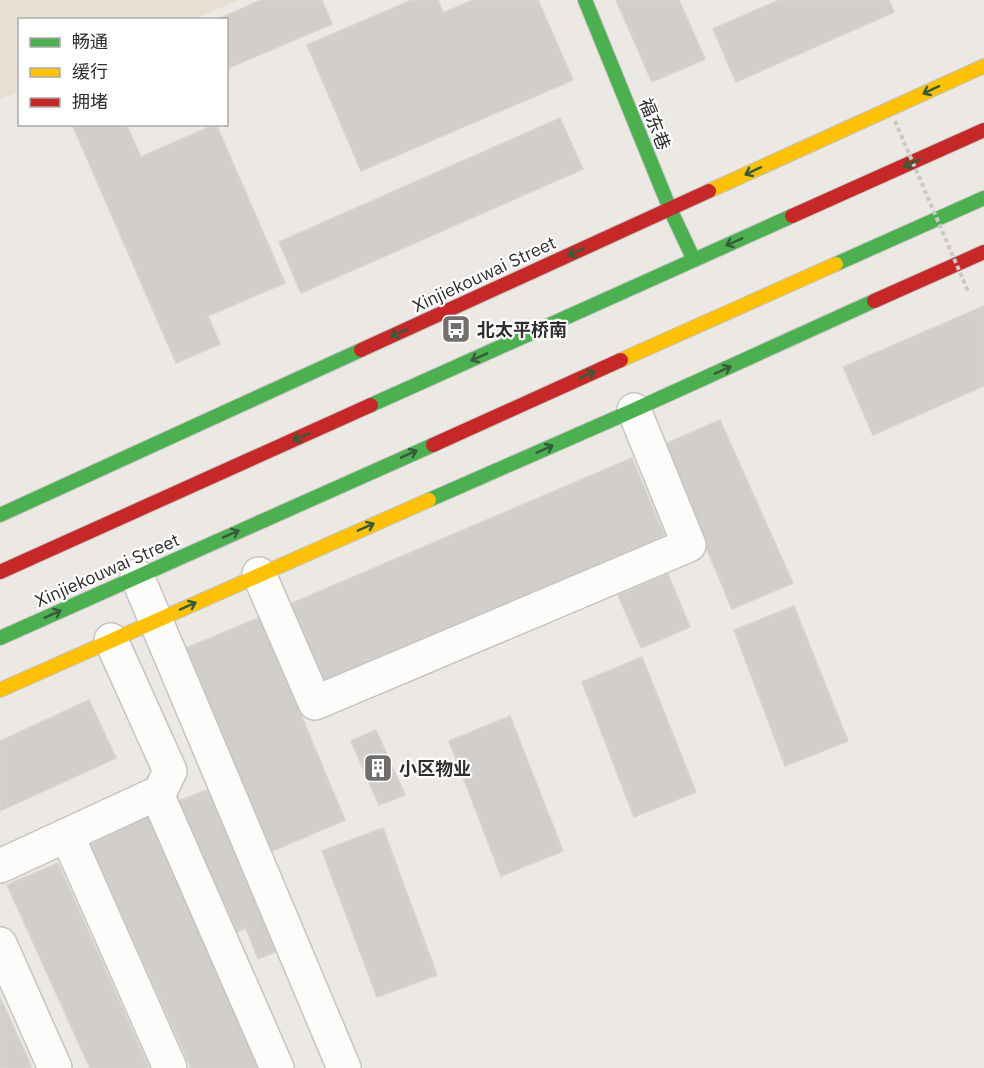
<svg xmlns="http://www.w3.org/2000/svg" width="984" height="1068" viewBox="0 0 984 1068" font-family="'IBM Plex Sans','Noto Sans SC',sans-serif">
<rect width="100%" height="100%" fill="#ece8e4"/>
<path fill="#e6e0d3" d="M0 0H240L193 19 20 20 19 92 0 99Z"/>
<g fill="#d1cecb" stroke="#d7d4d0" stroke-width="1.5">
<path d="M261 0H322L332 24 226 69V20H216Z"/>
<path d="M412 0H438L443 13 473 0H538L573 80 361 171 307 45Z"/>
<path d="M616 0H679L705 59 652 82Z"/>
<path d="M779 0H889L894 12 736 82 713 29Z"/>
<path d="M560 118 583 169 301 293 279 242Z"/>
<path d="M72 124H126L141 157 216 124 285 283 208 316 220 344 176 363Z"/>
<path d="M984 306V386L873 435 843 367Z"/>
<path d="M720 420 793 583 732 609 663 445Z"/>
<path d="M632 458 667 542 324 685 290 604Z"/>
<path d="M668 574 690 627 641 648 618 595Z"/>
<path d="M794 606 848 741 785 766 734 630Z"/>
<path d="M260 617 345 820 268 853 182 650Z"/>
<path d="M642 657 696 792 634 817 582 682Z"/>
<path d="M89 700 116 758 0 811V741Z"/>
<path d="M510 716 563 851 501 876 449 741Z"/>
<path d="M376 730 405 795 379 805 351 741Z"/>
<path d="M215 787 280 950 258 959 246 928 237 932 225 903 221 905 178 801Z"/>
<path d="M150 815 258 1068H191L89 842Z"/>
<path d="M383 828 437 975 377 997 322 851Z"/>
<path d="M58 863 149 1068H90L7 885Z"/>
<path d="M0 997 32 1068H0Z"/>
</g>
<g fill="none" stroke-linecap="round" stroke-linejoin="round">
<g stroke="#c5c4c5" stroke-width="36">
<g id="street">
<path d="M259 574 315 703 689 545 634 410"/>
<path d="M137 576 344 1068"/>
<path d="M157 794 277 1068"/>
<path d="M67 835 170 1068"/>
<path d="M0 866 160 792 170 771 111 640"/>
<path d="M0 944 55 1068"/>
</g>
</g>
<g stroke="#c5c4c5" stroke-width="16">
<g id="fast">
<path d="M585 0 670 209 694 260"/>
<path d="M836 264 984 198"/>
<path d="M371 405 792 216"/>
<path d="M429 500 634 410 874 301"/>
<path d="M0 515 361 350"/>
<path d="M0 638 433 445"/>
</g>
</g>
<g stroke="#c5c4c5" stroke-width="16">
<g id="slow">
<path d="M709 191 984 66"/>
<path d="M621 360 836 264"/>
<path d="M0 690 429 500"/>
</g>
</g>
<g stroke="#c5c4c5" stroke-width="16">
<g id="jam">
<path d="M792 216 984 130"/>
<path d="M874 301 984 252"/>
<path d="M361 350 709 191"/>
<path d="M433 445 621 360"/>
<path d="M0 572 371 405"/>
</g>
</g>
<use href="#street" stroke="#fcfcfb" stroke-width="33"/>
<use href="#fast" stroke="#4caf50" stroke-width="14"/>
<use href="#slow" stroke="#ffc107" stroke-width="14"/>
<use href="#jam" stroke="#c62828" stroke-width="14"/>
<path stroke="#c9c9c8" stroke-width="4" stroke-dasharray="4.5 3" stroke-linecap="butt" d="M895 121 968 291"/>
</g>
<defs><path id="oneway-shaft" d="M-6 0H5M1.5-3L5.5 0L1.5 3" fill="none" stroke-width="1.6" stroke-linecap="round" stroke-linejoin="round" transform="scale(1.5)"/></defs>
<g stroke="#385b3a">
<use href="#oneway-shaft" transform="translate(931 90) rotate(155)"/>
<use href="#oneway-shaft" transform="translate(912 163) rotate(155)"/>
<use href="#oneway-shaft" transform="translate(753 171) rotate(155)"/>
<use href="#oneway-shaft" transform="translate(734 242) rotate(156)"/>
<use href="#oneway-shaft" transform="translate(576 252) rotate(155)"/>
<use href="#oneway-shaft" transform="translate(399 333) rotate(155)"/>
<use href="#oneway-shaft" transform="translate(479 357) rotate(156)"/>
<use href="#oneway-shaft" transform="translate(723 370) rotate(-24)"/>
<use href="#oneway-shaft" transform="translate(587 375) rotate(-24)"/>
<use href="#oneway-shaft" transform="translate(301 437) rotate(156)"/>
<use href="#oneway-shaft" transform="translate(545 449) rotate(-24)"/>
<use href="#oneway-shaft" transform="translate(409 454) rotate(-24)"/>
<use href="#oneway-shaft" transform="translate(366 527) rotate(-24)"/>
<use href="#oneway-shaft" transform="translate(231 534) rotate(-24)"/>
<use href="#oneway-shaft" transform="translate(188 606) rotate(-24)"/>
<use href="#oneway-shaft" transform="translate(53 614) rotate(-24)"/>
</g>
<defs>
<g id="bus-square" transform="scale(1.5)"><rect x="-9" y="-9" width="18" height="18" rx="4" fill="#706f6e" stroke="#fff"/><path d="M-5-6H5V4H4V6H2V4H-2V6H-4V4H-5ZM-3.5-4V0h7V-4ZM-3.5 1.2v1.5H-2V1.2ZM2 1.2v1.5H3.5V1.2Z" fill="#fff"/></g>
<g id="building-square" transform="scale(1.5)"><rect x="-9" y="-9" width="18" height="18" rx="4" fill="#706f6e" stroke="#fff"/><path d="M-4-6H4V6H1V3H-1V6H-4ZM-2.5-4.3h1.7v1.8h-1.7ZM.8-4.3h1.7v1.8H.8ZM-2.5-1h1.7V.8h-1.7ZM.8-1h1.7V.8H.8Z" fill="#fff"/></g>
</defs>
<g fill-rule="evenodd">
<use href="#bus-square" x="456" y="329"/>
<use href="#building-square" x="378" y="768"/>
</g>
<g text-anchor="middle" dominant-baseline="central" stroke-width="4.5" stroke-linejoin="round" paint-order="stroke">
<g font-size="18" fill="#2e2e2e" stroke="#fff">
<text transform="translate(655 124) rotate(68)">福东巷</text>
<text transform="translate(484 274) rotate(-25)">Xinjiekouwai Street</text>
<text transform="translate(107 570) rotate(-24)">Xinjiekouwai Street</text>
</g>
<g font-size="18" font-weight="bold" fill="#2e2e2e" stroke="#fff" text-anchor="start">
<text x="477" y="329">北太平桥南</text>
<text x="399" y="768">小区物业</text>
</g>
</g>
<rect x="18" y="18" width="210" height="108" fill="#ffffff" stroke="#ababab" stroke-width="1.5"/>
<rect x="30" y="38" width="30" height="9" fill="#4caf50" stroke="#ababab" stroke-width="1.5"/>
<text x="72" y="48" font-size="18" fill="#2e2e2e">畅通</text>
<rect x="30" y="68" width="30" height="9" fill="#ffc107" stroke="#ababab" stroke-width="1.5"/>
<text x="72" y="78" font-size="18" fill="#2e2e2e">缓行</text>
<rect x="30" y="98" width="30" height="9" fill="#c62828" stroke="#ababab" stroke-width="1.5"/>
<text x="72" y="108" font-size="18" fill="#2e2e2e">拥堵</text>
</svg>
